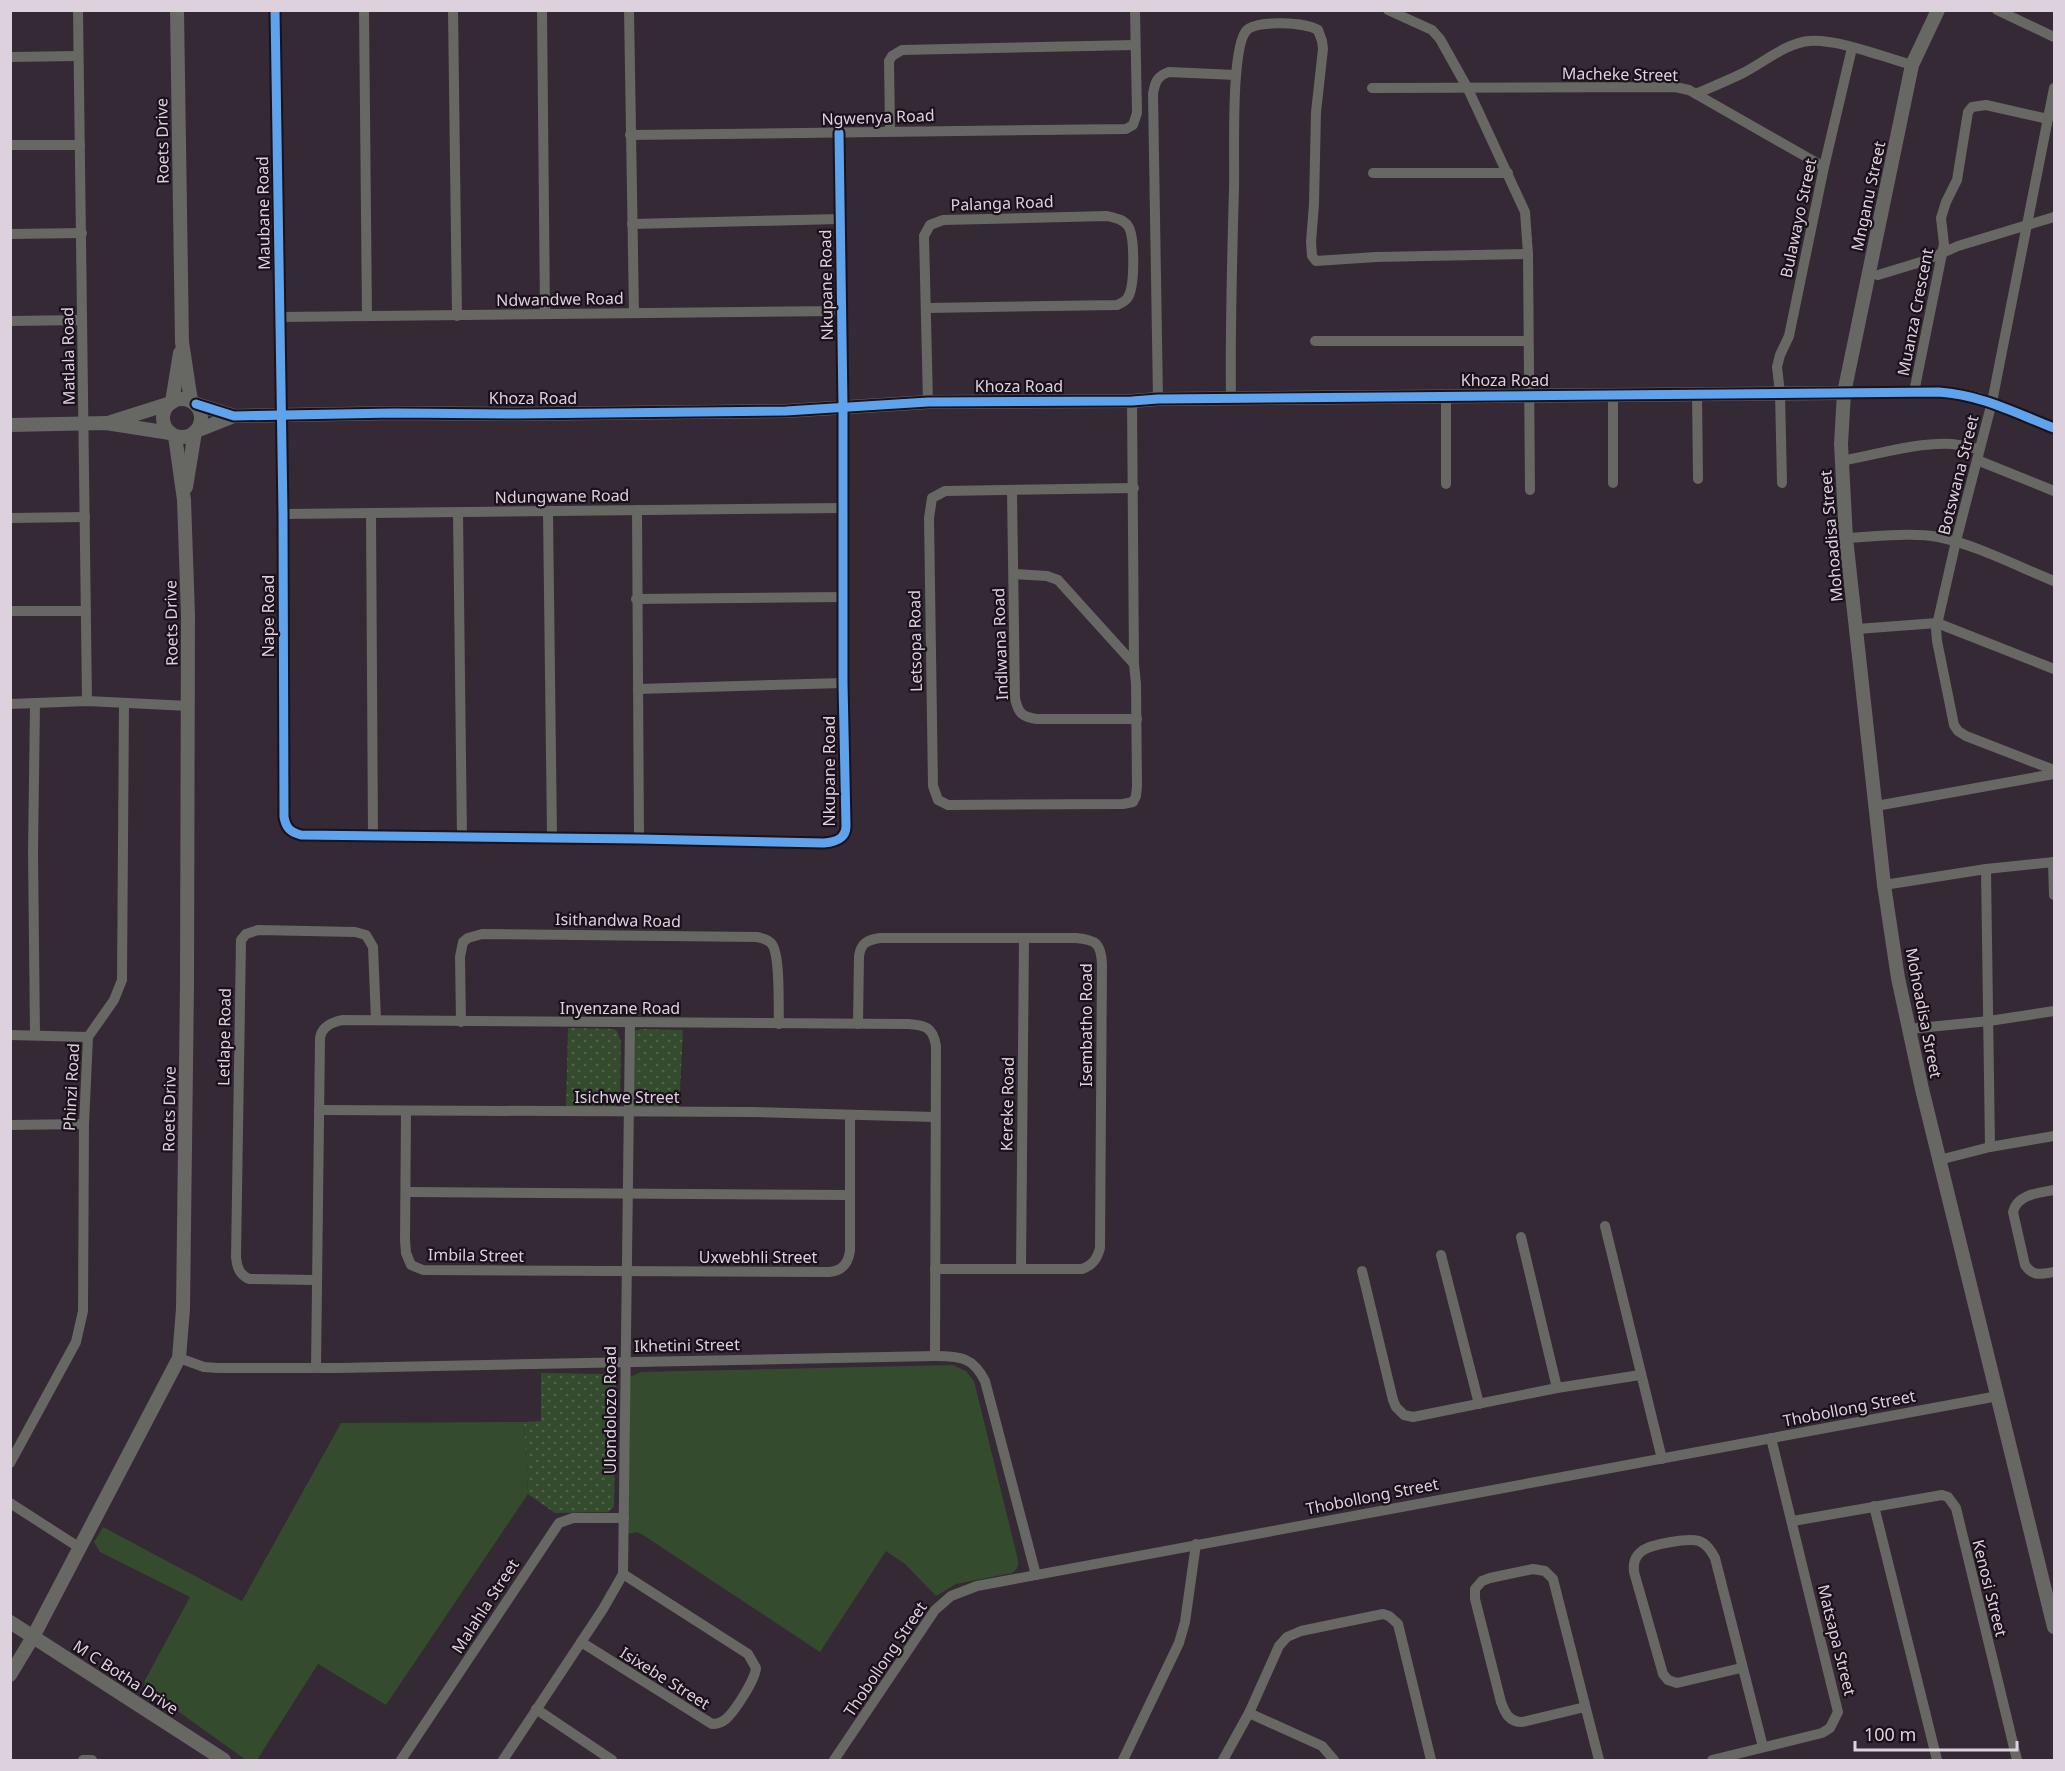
<svg xmlns="http://www.w3.org/2000/svg" width="2065" height="1771" viewBox="0 0 2065 1771" font-family="'Noto Sans',sans-serif">
<defs>
<pattern id="park-dots" width="8" height="8" patternUnits="userSpaceOnUse" patternTransform="scale(1.5)"><rect width="8" height="8" fill="#354b2d"/><path d="M2 2h.1M6 6h.1" fill="none" stroke="#52644b" stroke-width="1.8" stroke-linecap="round"/></pattern>
</defs>
<rect width="100%" height="100%" fill="#342934"/>
<g fill="#354b2d">
<path d="M953 1365 966 1371 974 1381 1017 1556C1019 1565 1019 1568 1012 1573L956 1584 936 1596 905 1564 886 1551 820 1652 643 1535 637 1532 627 1534 630 1377 641 1372Z"/>
<path d="M524 1422 528 1494 386 1705 318 1664 257 1760H246L144 1687 145 1680 190 1597 100 1552 94 1542 103 1527 242 1601 341 1423Z"/>
</g>
<g fill="url(#park-dots)">
<path d="M568 1028 614 1029 617 1031 621 1042 620 1098 617 1105 613 1108 566 1109Z"/>
<path d="M641 1029 683 1030 679 1110 631 1108 634 1031Z"/>
<path d="M541 1373 604 1374 616 1377 614 1507 608 1512 555 1513 528 1494 524 1422 541 1421Z"/>
</g>
<g fill="none" stroke-linecap="round" stroke-linejoin="round">
<g stroke="#676763" stroke-width="10">
<path d="M78 10 87 701"/>
<path d="M275 10 283 514 284 817C286 828 290 832 301 835L639 839 824 843C835 842 846 839 846 826L843 683V406L839 133"/>
<path d="M364 10 367 316"/>
<path d="M453 10 457 316"/>
<path d="M542 10 545 314"/>
<path d="M629 10 634 313"/>
<path d="M1388 10 1432 30 1440 39 1468 89 1525 212 1528 254 1530 490"/>
<path d="M1997 10 2054 37"/>
<path d="M10 57 78 56"/>
<path d="M1372 88 1675 87 1689 90 1824 167"/>
<path d="M2054 88 1992 402 1956 541 1936 629 1937 641 1954 725 1958 731 1966 736 2054 770"/>
<path d="M1696 94C1711 87 1727 81 1743 73 1763 63 1786 43 1809 41 1839 39 1883 57 1912 65"/>
<path d="M890 131 889 61 892 56 902 50 1135 45"/>
<path d="M630 135 1126 129 1133 125 1137 113 1135 10"/>
<path d="M10 145H80"/>
<path d="M1373 173H1508"/>
<path d="M632 224 840 219"/>
<path d="M10 234 82 233"/>
<path d="M1878 275 1924 261 1958 246 2054 217"/>
<path d="M927 308 1117 305C1122 303 1126 301 1128 297 1135 286 1135 236 1128 226 1123 219 1115 218 1107 216L943 220 930 225 924 236 928 402"/>
<path d="M280 317 841 311"/>
<path d="M10 321 82 320"/>
<path d="M1315 341H1528"/>
<path d="M1914 392 1944 244 1941 218 1946 202 1957 180 1968 112 1972 107 1986 105 2048 119"/>
<path d="M1844 393H1957L1981 398 2054 428"/>
<path d="M1697 394 1698 479"/>
<path d="M1446 395V484"/>
<path d="M1613 395V483"/>
<path d="M1231 398C1230 328 1232 258 1234 188 1235 161 1230 46 1247 30 1258 20 1306 22 1318 30L1322 41 1323 49 1316 112 1314 204 1311 242 1312 256 1316 261 1376 257 1528 254"/>
<path d="M1158 399 1153 94C1155 82 1157 76 1169 72L1236 75"/>
<path d="M1132 401 1134 664"/>
<path d="M1977 460 2054 491"/>
<path d="M1841 461C1876 455 1916 442 1952 444 1961 445 1970 447 1979 449"/>
<path d="M1782 483 1780 393 1777 367 1780 355 1789 336 1824 167 1852 48"/>
<path d="M1012 492 1015 698C1018 713 1022 717 1037 719H1137"/>
<path d="M637 510 639 839"/>
<path d="M548 512 552 837"/>
<path d="M458 513 462 838"/>
<path d="M283 514 842 508"/>
<path d="M371 514 373 837"/>
<path d="M10 518 85 517"/>
<path d="M1846 538C1874 537 1911 532 1938 537 1974 544 2019 567 2054 581"/>
<path d="M1014 574 1047 576 1058 580 1134 664 1136 684 1137 786 1136 796 1133 802 1123 804 948 805 938 800 933 786 929 518 932 498 945 491 1134 488"/>
<path d="M636 599 843 597"/>
<path d="M10 611H86"/>
<path d="M1857 629 1937 623 2054 669"/>
<path d="M638 689 843 683"/>
<path d="M10 704 87 701 189 706"/>
<path d="M1876 806 2054 774"/>
<path d="M2053 862 2054 895"/>
<path d="M1986 869 1990 1147"/>
<path d="M1884 885 1986 869 2054 862"/>
<path d="M461 1022 460 957 463 942 468 938 482 934 757 937C762 938 767 939 771 943 781 953 778 1008 779 1024"/>
<path d="M858 1024 859 956C861 943 867 940 880 938H1076C1096 940 1101 943 1102 964L1100 1248C1097 1259 1093 1265 1082 1269H935"/>
<path d="M1909 1029 1989 1021 2054 1011"/>
<path d="M10 1035 88 1037"/>
<path d="M35 1035 33 852 35 704"/>
<path d="M319 1110 752 1112 935 1117"/>
<path d="M406 1111 405 1240 406 1253 411 1265 423 1270 829 1272C842 1271 848 1264 850 1251V1115"/>
<path d="M10 1125 84 1124"/>
<path d="M1939 1160 1990 1147 2054 1136"/>
<path d="M2054 1190C2039 1193 2017 1194 2013 1212L2025 1265C2033 1277 2042 1274 2054 1272"/>
<path d="M407 1192 849 1195"/>
<path d="M1605 1226 1662 1459"/>
<path d="M1521 1237 1557 1388"/>
<path d="M1441 1255 1479 1404"/>
<path d="M1021 1269 1024 939"/>
<path d="M1362 1271 1393 1400 1396 1407 1404 1415 1413 1417 1557 1388 1640 1375"/>
<path d="M316 1280 249 1279C240 1275 237 1268 236 1257L241 940 246 934 258 930 355 932 366 935 373 947 376 1020"/>
<path d="M179 1358 204 1367 218 1368H339L935 1356C960 1356 973 1357 985 1381L1036 1575"/>
<path d="M316 1368 320 1038C322 1026 332 1022 343 1020L908 1024C925 1025 933 1027 936 1046L935 1356"/>
<path d="M10 1463 76 1342 83 1311 84 1124 88 1037 114 1000 122 980 124 704"/>
<path d="M10 1503 80 1548"/>
<path d="M1874 1506 1937 1760"/>
<path d="M1793 1521 1942 1495 1948 1497 1956 1508 2017 1760"/>
<path d="M581 1642 712 1724C717 1724 721 1723 726 1719 735 1711 755 1680 756 1668L748 1654 623 1574"/>
<path d="M1741 1668 1677 1683 1668 1680 1663 1674 1634 1572C1633 1564 1635 1556 1642 1551 1651 1544 1688 1538 1699 1541 1707 1544 1711 1551 1715 1558L1763 1747"/>
<path d="M1585 1707 1522 1722C1509 1722 1505 1713 1501 1702L1475 1599V1589L1482 1581 1490 1578 1533 1569 1545 1571 1553 1579 1599 1760"/>
<path d="M536 1709 612 1760"/>
<path d="M1249 1713 1322 1746 1334 1760"/>
<path d="M83 1760H92"/>
<path d="M401 1760 559 1523 573 1518H624"/>
<path d="M503 1760 603 1609 623 1574 630 1023"/>
<path d="M834 1760 935 1610 951 1596 977 1586 1998 1396"/>
<path d="M1123 1760 1179 1643 1185 1622 1196 1544"/>
<path d="M1223 1760 1249 1713 1279 1646 1287 1637 1301 1631 1383 1614 1389 1616 1398 1624 1431 1760"/>
<path d="M1712 1760 1822 1733 1830 1728 1838 1712 1771 1438"/>
</g>
<g stroke="#676763" stroke-width="14">
<path d="M177 10 182 342 191 401"/>
<path d="M1938 10 1912 65 1844 393 1841 444 1846 538 1884 885 1898 978 1922 1089 2054 1627"/>
<circle cx="182" cy="418" r="19"/>
<path d="M172 402 180 353"/>
<path d="M196 404 234 416 394 413 515 414 786 411 928 402 1132 401 1158 399 1844 393"/>
<path d="M111 422 171 403"/>
<path d="M10 425 106 423 170 433"/>
<path d="M196 431 234 416"/>
<path d="M186 487 195 432"/>
<path d="M10 1622 224 1760"/>
<path d="M10 1675 33 1637 179 1358 183 1309 187 985 188 615 184 500 175 436"/>
</g>
<g stroke="#1a111b" stroke-width="13">
<g id="cycleway">
<path d="M275 10 283 514 284 817C286 828 290 832 301 835L639 839 824 843C835 842 846 839 846 826L843 683V406L839 133"/>
<path d="M196 404 234 416 394 413 515 414 786 411 928 402 1132 401 1158 399 1939 392C1982 395 2015 413 2054 428"/>
</g>
</g>
<use href="#cycleway" stroke="#60a3ed" stroke-width="9"/>
</g>
<g text-anchor="middle" dominant-baseline="central" stroke-width="4.5" stroke-linejoin="round" paint-order="stroke">
<g font-size="16" fill="#ded1de" stroke="#1a111b">
<text transform="translate(1620 74) rotate(1)">Macheke Street</text>
<text transform="translate(878 117) rotate(-2)">Ngwenya Road</text>
<text transform="translate(162 141) rotate(-91)">Roets Drive</text>
<text transform="translate(1868 196) rotate(-78)">Mnganu Street</text>
<text transform="translate(1002 203) rotate(-2)">Palanga Road</text>
<text transform="translate(263 213) rotate(-91)">Maubane Road</text>
<text transform="translate(1798 218) rotate(-78)">Bulawayo Street</text>
<text transform="translate(826 285) rotate(-91)">Nkupane Road</text>
<text transform="translate(560 299) rotate(-1)">Ndwandwe Road</text>
<text transform="translate(1915 312) rotate(-79)">Muanza Crescent</text>
<text transform="translate(68 356) rotate(-91)">Matlala Road</text>
<text x="1505" y="380">Khoza Road</text>
<text x="1019" y="386">Khoza Road</text>
<text x="533" y="398">Khoza Road</text>
<text transform="translate(1958 475) rotate(-76)">Botswana Street</text>
<text transform="translate(562 496) rotate(-1)">Ndungwane Road</text>
<text transform="translate(1831 536) rotate(-95)">Mohoadisa Street</text>
<text transform="translate(268 616) rotate(-90)">Nape Road</text>
<text transform="translate(171 623) rotate(-91)">Roets Drive</text>
<text transform="translate(915 641) rotate(-91)">Letsopa Road</text>
<text transform="translate(1000 644) rotate(-92)">Indlwana Road</text>
<text transform="translate(829 771) rotate(-90)">Nkupane Road</text>
<text transform="translate(618 920) rotate(1)">Isithandwa Road</text>
<text x="620" y="1008">Inyenzane Road</text>
<text transform="translate(1924 1013) rotate(79)">Mohoadisa Street</text>
<text transform="translate(1086 1025) rotate(-90)">Isembatho Road</text>
<text transform="translate(224 1037) rotate(-89)">Letlape Road</text>
<text transform="translate(71 1087) rotate(-87)">Phinzi Road</text>
<text x="627" y="1097">Isichwe Street</text>
<text transform="translate(1007 1104) rotate(-89)">Kereke Road</text>
<text transform="translate(169 1109) rotate(-89)">Roets Drive</text>
<text transform="translate(476 1255) rotate(1)">Imbila Street</text>
<text x="758" y="1257">Uxwebhli Street</text>
<text transform="translate(687 1345) rotate(-1)">Ikhetini Street</text>
<text transform="translate(1849 1408) rotate(-11)">Thobollong Street</text>
<text transform="translate(610 1410) rotate(-90)">Ulondolozo Road</text>
<text transform="translate(1372 1496) rotate(-11)">Thobollong Street</text>
<text transform="translate(1990 1588) rotate(76)">Kenosi Street</text>
<text transform="translate(485 1606) rotate(-57)">Malahla Street</text>
<text transform="translate(1837 1640) rotate(76)">Matsapa Street</text>
<text transform="translate(885 1659) rotate(-56)">Thobollong Street</text>
<text transform="translate(126 1677) rotate(33)">M C Botha Drive</text>
<text transform="translate(665 1678) rotate(32)">Isixebe Street</text>
</g>
</g>
<rect width="2065" height="1771" fill="none" stroke="#ded1de" stroke-width="24"/>
<path d="M1855 1741v9h162v-9" fill="none" stroke="#ded1de" stroke-width="3"/>
<text x="1864" y="1741" font-size="18" fill="#ded1de" stroke="#1a111b" stroke-width="4.5" paint-order="stroke">100 m</text>
</svg>
